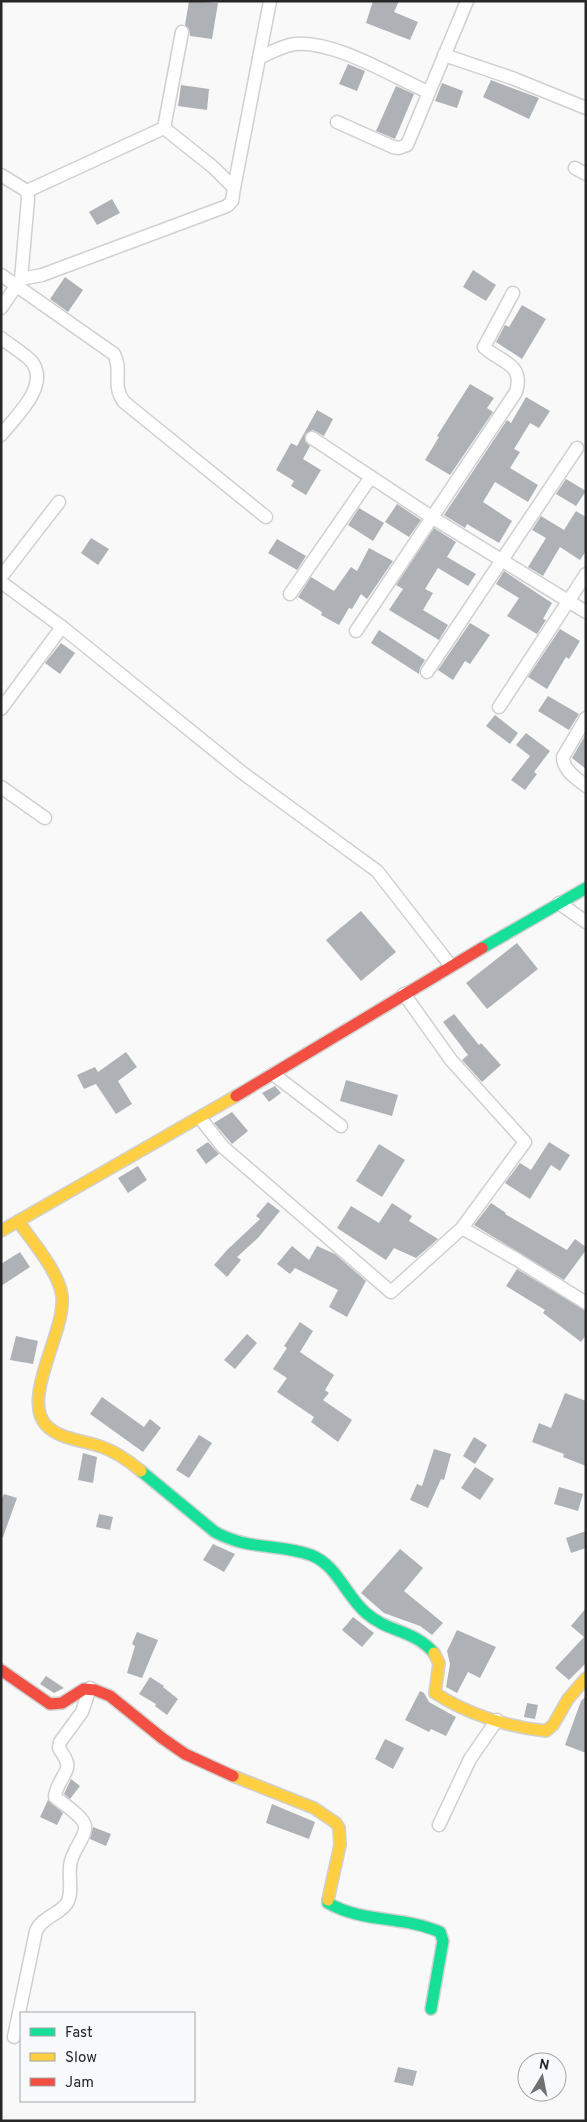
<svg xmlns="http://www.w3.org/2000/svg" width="587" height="2122" viewBox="0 0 587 2122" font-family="Overpass,sans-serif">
<rect width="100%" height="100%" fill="#f9f9f9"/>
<g fill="#aeb2b6">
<path d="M189 1 218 3 212 39 190 36 189 29 185 25Z"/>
<path d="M373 1H399L394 12 418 22 410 40 366 23Z"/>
<path d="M348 64 365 71 357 91 339 84Z"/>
<path d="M491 80 539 98 529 119 483 97Z"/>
<path d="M442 83 463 91 457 108 435 101Z"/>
<path d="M181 85 209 89 207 110 178 106Z"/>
<path d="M396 86 414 94 395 139 376 131Z"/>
<path d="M112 199 120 213 97 225 89 212Z"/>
<path d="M473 270 496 285 486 301 463 287Z"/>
<path d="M65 277 83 290 68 312 50 299Z"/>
<path d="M522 305 546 319 522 359 496 342 505 325 509 327Z"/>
<path d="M470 384 494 398 487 408 493 412 450 475 425 460 439 437 437 436Z"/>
<path d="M526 397 550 411 539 428 530 423 514 449 520 452 510 468 538 485 528 502 495 482 483 502 512 521 499 543 467 524 465 528 444 515 507 420 511 423Z"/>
<path d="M317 410 333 419 324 436 313 430 305 434V441L310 446 303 459 321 470 306 495 291 486 294 481 276 470 291 443 297 446Z"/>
<path d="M566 479 586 491 576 506 556 494Z"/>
<path d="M397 504 421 520 409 537 385 522Z"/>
<path d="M359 508 384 523 373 541 348 525Z"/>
<path d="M576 511 586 517V551L580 560 560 547 543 576 528 567 546 538 532 530 541 516 564 530Z"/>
<path d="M434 528 456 542 447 557 476 574 468 586 438 568 425 589 433 593 423 610 448 625 439 640 389 610 403 589 396 585Z"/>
<path d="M91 538 109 549 98 565 81 553Z"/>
<path d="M277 539 306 556 297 570 268 553Z"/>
<path d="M369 548 393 561 367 599 361 594 352 609 349 608 339 625 321 615 322 612 298 597 311 577 334 591 351 567 357 571Z"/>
<path d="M504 571 552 603 543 619 546 620 537 634 507 616 519 598 496 584Z"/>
<path d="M470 623 490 635 470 664 465 661 453 680 438 670Z"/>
<path d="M560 629 580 641 569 659 566 657 547 689 528 677Z"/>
<path d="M379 630 425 660 420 668 419 674 371 643Z"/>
<path d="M61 643 75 653 60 674 45 663Z"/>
<path d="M548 696 579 714 569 730 538 711Z"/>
<path d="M495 715 518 733 510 744 486 726Z"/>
<path d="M526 733 550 751 534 772 537 774 525 790 511 780 530 756 516 745Z"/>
<path d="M586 734V769L572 758Z"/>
<path d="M361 911 396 952 361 981 326 940Z"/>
<path d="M517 943 538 969 487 1009 466 983Z"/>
<path d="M454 1014 479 1045 481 1043 501 1065 482 1082 462 1060 468 1055 443 1022Z"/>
<path d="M126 1052 137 1067 118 1081 132 1104 116 1114 96 1084 84 1089 77 1075 95 1067 98 1072Z"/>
<path d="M346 1080 398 1095 392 1116 340 1101Z"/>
<path d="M275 1086 281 1093 269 1102 262 1093Z"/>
<path d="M232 1112 248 1131 232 1144 214 1123Z"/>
<path d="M208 1142 219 1154 206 1164 196 1150Z"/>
<path d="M549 1142 570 1155 560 1171 551 1165 530 1199 505 1183 520 1163 531 1170Z"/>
<path d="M379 1144 405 1160 382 1197 356 1181Z"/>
<path d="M138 1166 147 1180 128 1193 118 1178Z"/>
<path d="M268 1202 280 1211 258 1238 237 1257 241 1260 227 1277 214 1265 227 1250 260 1219 256 1216Z"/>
<path d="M392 1203 412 1216 409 1221 438 1239 416 1258 394 1248 386 1260 337 1228 351 1206 379 1223Z"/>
<path d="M491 1203 506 1213 505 1214 567 1250 575 1239 586 1247V1250L564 1280 474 1225Z"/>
<path d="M292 1246 309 1260 317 1246 335 1254 366 1281 347 1317 329 1307 338 1290 295 1268 290 1274 277 1264Z"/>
<path d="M20 1252 30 1267 1 1286V1264Z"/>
<path d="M517 1269 586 1311V1335L581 1342 543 1313 545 1310 506 1286Z"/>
<path d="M300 1322 313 1331 300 1352 334 1375 325 1390 329 1393 323 1400 352 1420 338 1442 311 1422 314 1417 277 1392 287 1378 273 1369 287 1348 284 1346Z"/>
<path d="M247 1334 257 1343 235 1369 224 1360Z"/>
<path d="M16 1336 38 1341 33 1364 10 1360Z"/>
<path d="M565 1393 586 1401V1466L563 1457 564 1454 532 1442 539 1423 551 1428Z"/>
<path d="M102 1397 144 1427 150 1419 161 1428 143 1452 90 1414Z"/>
<path d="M199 1435 212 1443 189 1478 176 1470Z"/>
<path d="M474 1437 487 1445 475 1464 463 1456Z"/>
<path d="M434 1449 451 1454 444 1480 441 1479 428 1508 410 1500 417 1484 422 1486Z"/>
<path d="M83 1453 97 1457 93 1483 78 1480Z"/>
<path d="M475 1467 494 1479 480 1500 461 1488Z"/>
<path d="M559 1487 583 1494 578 1511 554 1504Z"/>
<path d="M4 1494 17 1498 3 1537H1V1500Z"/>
<path d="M99 1514 113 1517 110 1530 96 1527Z"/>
<path d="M586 1531V1548L571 1553 566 1538Z"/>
<path d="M213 1544 235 1554 224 1572 203 1560Z"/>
<path d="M400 1549 423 1568 404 1591 443 1623 432 1635 420 1626 384 1613 361 1593Z"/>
<path d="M586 1608V1663L569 1680 555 1668 584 1637 571 1626Z"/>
<path d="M353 1617 374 1633 362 1647 342 1630Z"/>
<path d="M457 1630 496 1647 480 1678 468 1672 457 1693 446 1687 450 1664 447 1651Z"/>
<path d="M137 1632 158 1640 142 1678 127 1673 135 1646 132 1644Z"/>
<path d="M46 1676 64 1688 54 1693 40 1684Z"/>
<path d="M150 1677 164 1686 163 1687 178 1699 167 1715 155 1706 156 1704 139 1694Z"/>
<path d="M420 1691 424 1693 429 1702 456 1717 446 1736 431 1729 429 1732 405 1720Z"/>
<path d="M586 1696V1753L565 1745 581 1701Z"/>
<path d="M527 1703 538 1705 535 1719 524 1717Z"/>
<path d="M385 1739 404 1748 393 1769 375 1759Z"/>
<path d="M71 1779 80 1786 70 1799 64 1794Z"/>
<path d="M48 1800 63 1813 57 1825 40 1817Z"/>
<path d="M272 1804 315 1822 309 1839 266 1823Z"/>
<path d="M93 1827 111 1834 106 1846 90 1839Z"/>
<path d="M398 2067 417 2071 413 2086 394 2082Z"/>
</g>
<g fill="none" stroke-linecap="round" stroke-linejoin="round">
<g stroke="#d0d0d0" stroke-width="15">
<g id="street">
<path d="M444 55 512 78 586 108"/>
<path d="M259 58C271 52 282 46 295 44 334 40 392 76 428 92"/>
<path d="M337 122 393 147 399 148 407 145 467 1"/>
<path d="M164 128 182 32"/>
<path d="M575 168 586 174"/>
<path d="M1 175 27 191 28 199 21 279 1 308"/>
<path d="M234 188 270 1"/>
<path d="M27 191 164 128"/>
<path d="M1 275 114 354C123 371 111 385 124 402L266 517"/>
<path d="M21 279 42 275 227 206 232 201 234 188 213 167 164 128"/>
<path d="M1 338C11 346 24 353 32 362 50 386 15 417 1 435"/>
<path d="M312 438 433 518 586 612"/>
<path d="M1 577 59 502"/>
<path d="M1 582 62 627 244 774 377 871 451 966"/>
<path d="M290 594 371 477"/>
<path d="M356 631 516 392C525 363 499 362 484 347L513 293"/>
<path d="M427 672 577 448"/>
<path d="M499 707 586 574"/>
<path d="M1 709 62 627"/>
<path d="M586 718 563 757C563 770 576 778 586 786"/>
<path d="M1 787 45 818"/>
<path d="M559 903 586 922"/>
<path d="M273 1074 341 1126"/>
<path d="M200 1118 223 1147 391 1292 462 1228 525 1142 451 1060 404 994"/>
<path d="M462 1228 516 1259 586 1303"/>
<path d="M439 1825 470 1759 497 1720"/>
<path d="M14 2037 36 1931C42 1917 59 1915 67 1903 74 1891 67 1874 71 1861 73 1851 87 1834 85 1826 84 1817 62 1803 55 1797 55 1785 70 1771 67 1763 66 1758 61 1752 59 1748L60 1742 82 1712 90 1688"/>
</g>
</g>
<g stroke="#d0d0d0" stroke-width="14">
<g id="fast">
<path d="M482 948 586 888"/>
<path d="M141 1471 215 1532C250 1551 278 1543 311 1555 337 1565 346 1596 366 1613 389 1633 413 1629 434 1653"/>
<path d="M328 1900V1903C363 1923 404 1916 440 1932L443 1941 431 2009"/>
</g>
</g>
<g stroke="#d0d0d0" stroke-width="14">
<g id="slow">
<path d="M18 1221C32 1241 59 1272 62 1296 66 1331 21 1398 46 1425 60 1440 84 1440 102 1447 116 1452 129 1461 141 1471"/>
<path d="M1 1231 236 1096"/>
<path d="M434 1653 439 1663 435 1693C467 1714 508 1727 546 1731L553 1725 568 1699 586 1678"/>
<path d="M233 1776 314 1808 336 1823 339 1828 340 1845 328 1900"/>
</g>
</g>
<g stroke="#d0d0d0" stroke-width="14">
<g id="jam">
<path d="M236 1096 482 948"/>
<path d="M1 1670 50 1704 62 1703 84 1689 95 1690 110 1696 162 1738 185 1754 233 1776"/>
</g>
</g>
<use href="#street" stroke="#fefefe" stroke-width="12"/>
<use href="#fast" stroke="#16e098" stroke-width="11"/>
<use href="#slow" stroke="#ffcf43" stroke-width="11"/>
<use href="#jam" stroke="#f24e42" stroke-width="11"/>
</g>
<rect width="587" height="2122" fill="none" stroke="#272728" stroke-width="5"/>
<rect x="20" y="2012" width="175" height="90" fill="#f8f9fa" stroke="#a4a5a6"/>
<rect x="30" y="2028" width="25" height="8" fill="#16e098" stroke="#a4a5a6"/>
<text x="65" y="2037" font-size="15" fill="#272728">Fast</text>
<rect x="30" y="2053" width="25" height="8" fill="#ffcf43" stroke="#a4a5a6"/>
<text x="65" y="2062" font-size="15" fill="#272728">Slow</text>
<rect x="30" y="2078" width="25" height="8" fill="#f24e42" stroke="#a4a5a6"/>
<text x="65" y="2087" font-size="15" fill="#272728">Jam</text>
<g transform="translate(542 2077) rotate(10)"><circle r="24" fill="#f8f9fa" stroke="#a4a5a6"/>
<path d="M0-4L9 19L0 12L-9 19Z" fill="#707071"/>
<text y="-8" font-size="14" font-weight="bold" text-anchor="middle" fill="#272728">N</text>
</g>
</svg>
